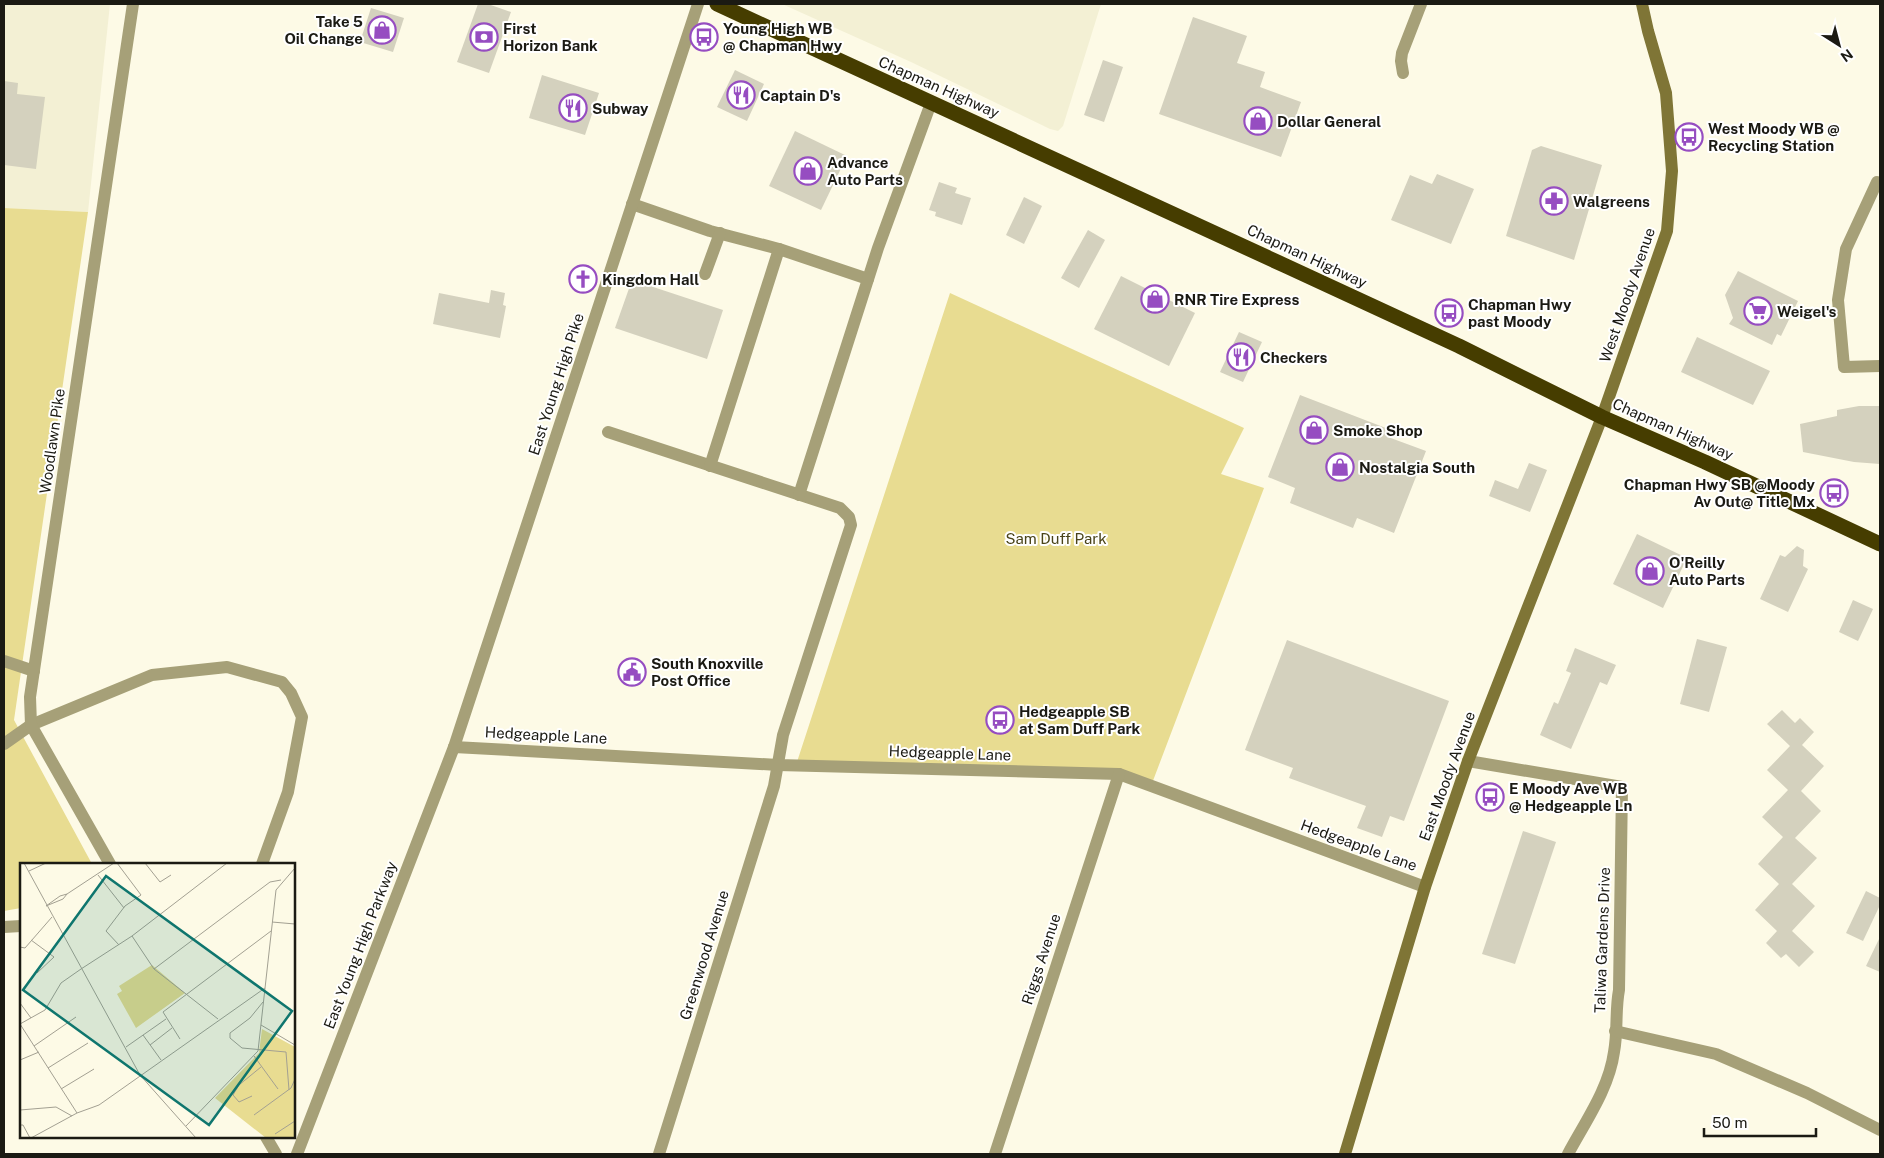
<svg xmlns="http://www.w3.org/2000/svg" width="1884" height="1158" viewBox="0 0 1884 1158" font-family="'Public Sans',sans-serif">
<rect width="100%" height="100%" fill="#fdfae6"/>
<g fill="#f3f0d4">
<path d="M4 4H110L88 212 4 208Z"/>
<path d="M782 4H1101L1063 126 1058 131 1050 129 911 62Z"/>
</g>
<g fill="#e8dc91">
<path d="M4 208 88 212 14 720 92 864H21V908L4 911Z"/>
<path d="M950 293 1244 428 1221 474 1264 488 1151 786 1119 774 796 765Z"/>
</g>
<g fill="#d4d1be">
<path d="M478 4H488L511 12 489 73 457 62Z"/>
<path d="M371 8 404 18 393 52 360 42Z"/>
<path d="M1193 17 1247 36 1237 63 1265 72 1260 87 1301 102 1281 157 1159 114Z"/>
<path d="M1103 60 1123 67 1104 122 1084 115Z"/>
<path d="M735 70 764 84 747 121 717 107Z"/>
<path d="M542 75 599 93 585 135 529 118Z"/>
<path d="M4 81 18 83 17 94 45 97 36 169 4 165Z"/>
<path d="M795 131 847 156 821 210 769 186Z"/>
<path d="M1541 146 1602 165 1574 260 1506 236 1532 150Z"/>
<path d="M1437 174 1474 189 1451 244 1391 220 1410 175 1432 184Z"/>
<path d="M939 182 957 188 955 193 971 198 962 225 935 216 936 212 929 210Z"/>
<path d="M1024 197 1042 206 1024 244 1006 235Z"/>
<path d="M1088 230 1105 240 1079 288 1061 278Z"/>
<path d="M1738 271 1798 301 1781 336 1777 334 1772 345 1729 324 1733 318 1725 295Z"/>
<path d="M1121 276 1195 313 1169 366 1094 329Z"/>
<path d="M632 280 723 310 707 359 615 328Z"/>
<path d="M491 290 505 293 503 305 506 306 500 338 433 324 439 293 489 303Z"/>
<path d="M1239 332 1262 342 1243 382 1220 372Z"/>
<path d="M1697 337 1770 371 1753 405 1681 372Z"/>
<path d="M1300 395 1391 430 1388 437 1426 451 1394 533 1357 518 1353 528 1290 503 1295 488 1268 477Z"/>
<path d="M1859 406H1880V464L1854 462 1803 452 1800 424 1837 416V410Z"/>
<path d="M1529 463 1547 470 1530 512 1489 496 1495 480 1518 489Z"/>
<path d="M1637 534 1687 558 1663 608 1613 584Z"/>
<path d="M1797 546 1804 550 1803 566 1808 569 1788 612 1760 599 1780 555 1785 557Z"/>
<path d="M1853 600 1873 609 1858 641 1839 632Z"/>
<path d="M1697 639 1727 647 1709 712 1680 704Z"/>
<path d="M1287 640 1449 701 1404 821 1390 816 1382 837 1357 828 1366 806 1289 778 1293 768 1245 750Z"/>
<path d="M1575 648 1616 665 1607 685 1600 682 1571 749 1540 735 1554 702 1558 704 1571 673 1566 671Z"/>
<path d="M1782 710 1795 723 1800 718 1814 732 1802 745 1824 766 1801 791 1821 811 1795 838 1817 858 1792 884 1815 906 1792 931 1814 952 1799 967 1786 954 1781 958 1766 943 1777 931 1755 910 1779 884 1758 864 1783 837 1762 817 1788 790 1767 770 1790 746 1767 724Z"/>
<path d="M1523 831 1556 842 1515 964 1482 954Z"/>
<path d="M1866 891 1880 898V905L1863 941 1846 933Z"/>
<path d="M1880 937V972L1866 966Z"/>
</g>
<g fill="none" stroke-linecap="round" stroke-linejoin="round">
<g stroke="#a6a078" stroke-width="12">
<path d="M1403 73 1401 61 1402 53 1421 4"/>
<path d="M1877 182 1846 249 1838 300 1844 367 1880 366"/>
<path d="M632 204 710 231 779 249 868 279"/>
<path d="M705 274 720 233"/>
<path d="M608 432 840 508 849 517 851 525 783 735 774 786 659 1154"/>
<path d="M710 466 779 249"/>
<path d="M799 495 878 248 931 103"/>
<path d="M4 661 34 671"/>
<path d="M4 744 31 725 152 675 227 667 282 682 291 693 302 717 288 792 262 864"/>
<path d="M454 747 778 765 1119 774 1425 887"/>
<path d="M1468 761 1622 787 1619 990C1615 1011 1618 1031 1614 1052 1609 1089 1585 1122 1568 1154"/>
<path d="M110 864 31 725 30 697 133 4"/>
<path d="M4 927 21 926"/>
<path d="M1615 1031 1716 1054 1807 1093 1880 1130"/>
<path d="M266 1137 276 1154"/>
<path d="M297 1154 454 747 698 4"/>
<path d="M995 1154 1119 774"/>
</g>
<path stroke="#7f7536" stroke-width="12" d="M1345 1154 1425 887 1468 761 1602 417 1667 231 1672 171 1666 93 1648 31 1642 4"/>
<path stroke="#463d00" stroke-width="15" d="M717 4 1286 266 1459 346 1602 417 1705 462 1880 544"/>
</g>
<defs>
<g id="shop-ring" transform="scale(1.4375)"><circle r="9.5" fill="#fff" stroke="#964dc1" stroke-width="1.5"/><path d="M-5-2.5h2.3a2.7 3.5 0 0 1 5.4 0H5L5.5 6h-11ZM-1.5-2.5h3a1.5 2.3 0 0 0-3 0Z" fill="#964dc1"/></g>
<g id="bank-ring" transform="scale(1.4375)"><circle r="9.5" fill="#fff" stroke="#964dc1" stroke-width="1.5"/><path d="M-6-4H6V4H-6ZM0-2.3a2.3 2.3 0 1 0 0 4.6a2.3 2.3 0 1 0 0-4.6Z" fill="#964dc1"/></g>
<g id="bus-ring" transform="scale(1.4375)"><circle r="9.5" fill="#fff" stroke="#964dc1" stroke-width="1.5"/><path d="M-5-6H5V4H4V6H2V4H-2V6H-4V4H-5ZM-3.5-4V0h7V-4ZM-3.5 1.2v1.5H-2V1.2ZM2 1.2v1.5H3.5V1.2Z" fill="#964dc1"/></g>
<g id="restaurant-ring" transform="scale(1.4375)"><circle r="9.5" fill="#fff" stroke="#964dc1" stroke-width="1.5"/><path d="M-5-6h1v4h1v-4h1v4h1v-4h1v5L-1.5 .5V6h-2V.5L-5-1ZM5-6V6H3V1.5H1.5Q1.5-4 5-6Z" fill="#964dc1"/></g>
<g id="pharmacy-ring" transform="scale(1.4375)"><circle r="9.5" fill="#fff" stroke="#964dc1" stroke-width="1.5"/><path d="M-2-6h4v4h4v4h-4v4h-4v-4h-4v-4h4Z" fill="#964dc1"/></g>
<g id="church-ring" transform="scale(1.4375)"><circle r="9.5" fill="#fff" stroke="#964dc1" stroke-width="1.5"/><path d="M-1.2-6h2.4v3.5h3.3v2.4h-3.3V6h-2.4V-.1h-3.3v-2.4h3.3Z" fill="#964dc1"/></g>
<g id="supermarket-ring" transform="scale(1.4375)"><circle r="9.5" fill="#fff" stroke="#964dc1" stroke-width="1.5"/><path d="M-6-5.5h2.5l.6 2H6L4.5 2H-2.5L-4.4-4H-6ZM-1.5 3.2a1.3 1.3 0 1 0 .1 0ZM3 3.2a1.3 1.3 0 1 0 .1 0Z" fill="#964dc1"/></g>
<g id="civic-ring" transform="scale(1.4375)"><circle r="9.5" fill="#fff" stroke="#964dc1" stroke-width="1.5"/><path d="M-.6-6.5H3V-4.5H.6V-3L4-1V1h2V6H-6V1h2V-1L-.6-3ZM-1.2 2.5V6h2.4V2.5Z" fill="#964dc1"/></g>
</defs>
<g fill-rule="evenodd">
<use href="#shop-ring" x="382" y="30"/>
<use href="#bank-ring" x="484" y="37"/>
<use href="#bus-ring" x="704" y="37"/>
<use href="#restaurant-ring" x="741" y="95"/>
<use href="#restaurant-ring" x="573" y="108"/>
<use href="#shop-ring" x="1258" y="121"/>
<use href="#bus-ring" x="1689" y="137"/>
<use href="#shop-ring" x="808" y="171"/>
<use href="#pharmacy-ring" x="1554" y="201"/>
<use href="#church-ring" x="583" y="279"/>
<use href="#shop-ring" x="1155" y="299"/>
<use href="#supermarket-ring" x="1758" y="311"/>
<use href="#bus-ring" x="1449" y="313"/>
<use href="#restaurant-ring" x="1241" y="357"/>
<use href="#shop-ring" x="1314" y="430"/>
<use href="#shop-ring" x="1340" y="467"/>
<use href="#bus-ring" x="1834" y="493"/>
<use href="#shop-ring" x="1650" y="571"/>
<use href="#civic-ring" x="632" y="672"/>
<use href="#bus-ring" x="1000" y="720"/>
<use href="#bus-ring" x="1490" y="797"/>
</g>
<g text-anchor="middle" dominant-baseline="central" stroke-width="4" stroke-linejoin="round" paint-order="stroke">
<g font-size="15" font-weight="bold" fill="#1b1a13" stroke="#fff" text-anchor="start">
<text x="363" y="21" text-anchor="end">Take 5<tspan x="363" dy="17">Oil Change</tspan></text>
<text x="503" y="28">First<tspan x="503" dy="17">Horizon Bank</tspan></text>
<text x="723" y="28">Young High WB<tspan x="723" dy="17">@ Chapman Hwy</tspan></text>
<text x="760" y="95">Captain D's</text>
<text x="592" y="108">Subway</text>
<text x="1277" y="121">Dollar General</text>
<text x="1708" y="128">West Moody WB @<tspan x="1708" dy="17">Recycling Station</tspan></text>
<text x="827" y="162">Advance<tspan x="827" dy="17">Auto Parts</tspan></text>
<text x="1573" y="201">Walgreens</text>
<text x="602" y="279">Kingdom Hall</text>
<text x="1174" y="299">RNR Tire Express</text>
<text x="1468" y="304">Chapman Hwy<tspan x="1468" dy="17">past Moody</tspan></text>
<text x="1777" y="311">Weigel's</text>
<text x="1260" y="357">Checkers</text>
<text x="1333" y="430">Smoke Shop</text>
<text x="1359" y="467">Nostalgia South</text>
<text x="1815" y="484" text-anchor="end">Chapman Hwy SB @Moody<tspan x="1815" dy="17">Av Out@ Title Mx</tspan></text>
<text x="1669" y="562">O'Reilly<tspan x="1669" dy="17">Auto Parts</tspan></text>
<text x="651" y="663">South Knoxville<tspan x="651" dy="17">Post Office</tspan></text>
<text x="1019" y="711">Hedgeapple SB<tspan x="1019" dy="17">at Sam Duff Park</tspan></text>
<text x="1509" y="788">E Moody Ave WB<tspan x="1509" dy="17">@ Hedgeapple Ln</tspan></text>
</g>
<g font-size="15" fill="#1b1a13" stroke="#fff">
<text transform="translate(939 87) rotate(24)">Chapman Highway</text>
<text transform="translate(1307 256) rotate(25)">Chapman Highway</text>
<text transform="translate(1627 295) rotate(-71)">West Moody Avenue</text>
<text transform="translate(556 384) rotate(-72)">East Young High Pike</text>
<text transform="translate(1673 429) rotate(24)">Chapman Highway</text>
<text transform="translate(52 441) rotate(-82)">Woodlawn Pike</text>
<text transform="translate(546 735) rotate(3)">Hedgeapple Lane</text>
<text transform="translate(950 753) rotate(2)">Hedgeapple Lane</text>
<text transform="translate(1447 776) rotate(-70)">East Moody Avenue</text>
<text transform="translate(1359 845) rotate(20)">Hedgeapple Lane</text>
<text transform="translate(1602 940) rotate(-88)">Taliwa Gardens Drive</text>
<text transform="translate(360 945) rotate(-69)">East Young High Parkway</text>
<text transform="translate(704 955) rotate(-73)">Greenwood Avenue</text>
<text transform="translate(1041 959) rotate(-72)">Riggs Avenue</text>
</g>
<g font-size="15" fill="#494318" stroke="#fff">
<text x="1056" y="538">Sam Duff Park</text>
</g>
</g>
<g transform="translate(20 863)">
<rect width="275" height="275" fill="#fdfae6"/>
<path d="M132 102 165 130 116 165 97 131 102 128 99 123ZM242 166 275 184V275H246L195 235 239 190Z" fill="#e8dc91"/>
<path fill="none" stroke="#a3a092" stroke-width="1" d="M4 0 120 212 176 275M97 0 121 32 105 43 86 68 99 82M125 0 140 19 151 12M9 8 26 0M78 12 104 45M47 31 94 0M47 31 43 36 26 43 40 33ZM252 59 275 61M112 73 134 106 198 156M11 77 34 94 17 110M0 84 5 85 32 54M61 106 112 73 207 0M134 106 250 19 261 17M243 139 230 155 210 170V175L222 185 266 189 269 227M0 140 11 155M0 161 57 250M0 161 25 147 41 120 61 106M241 162 275 182M123 172 141 197M160 176 143 149 251 68M130 182 152 165M14 183 56 154M106 184 146 156M234 193 258 226M0 197 19 189M28 205 68 180M41 226 74 206M232 233 219 239 213 232 219 222 241 204M0 247 36 244 52 253M234 252 271 225 275 216M0 262H3L10 275M166 263 238 188 256 27 275 5M255 271 275 258M11 275 57 250 79 242 245 125"/>
<path fill="#0f766e" fill-opacity="0.15" stroke="#0f766e" stroke-width="2.5" d="M86 13 272 148 189 262 3 127Z"/>
<rect width="275" height="275" fill="none" stroke="#1b1a13" stroke-width="2.5"/>
</g>
<rect width="1884" height="1158" fill="none" stroke="#1b1a13" stroke-width="10"/>
<g transform="translate(1839 45) rotate(144)" stroke="#ffffff" stroke-width="4" paint-order="stroke">
<path d="M0-4L9 19L0 12L-9 19Z" fill="#1b1a13"/>
<text y="-8" font-size="14" font-weight="bold" text-anchor="middle" fill="#1b1a13">N</text>
</g>
<path d="M1704 1128v8h112v-8" fill="none" stroke="#1b1a13" stroke-width="2.5"/>
<text x="1712" y="1128" font-size="15" fill="#1b1a13" stroke="#ffffff" stroke-width="4" paint-order="stroke">50 m</text>
</svg>
